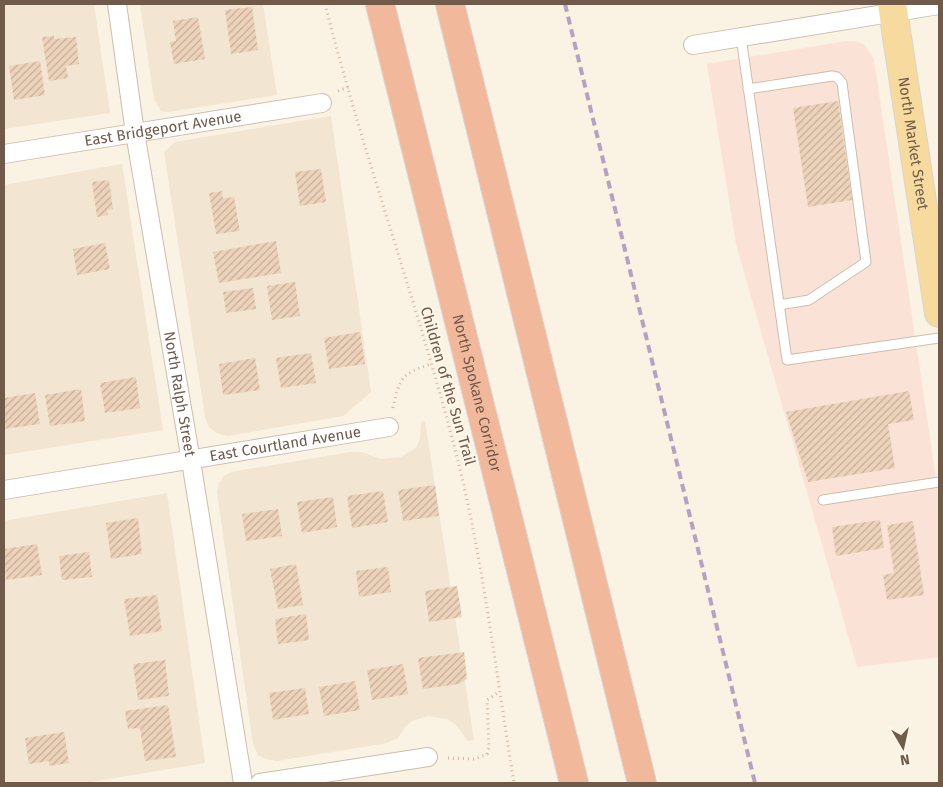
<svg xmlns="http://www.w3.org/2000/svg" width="943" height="787" viewBox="0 0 943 787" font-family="'Fira Sans',sans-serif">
<defs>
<pattern id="building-hatch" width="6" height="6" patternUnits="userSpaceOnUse" patternTransform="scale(1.25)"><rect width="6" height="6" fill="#eed3bb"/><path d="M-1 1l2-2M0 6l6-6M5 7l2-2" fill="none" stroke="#c5ae9a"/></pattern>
</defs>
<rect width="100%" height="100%" fill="#faf2e2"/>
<g fill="#f2e5d1">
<path d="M4 4H94L110 113 4 129Z"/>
<path d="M140 4H263L277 95 168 112 161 111 154 99Z"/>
<path d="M331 116 371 392 343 416 228 436 217 433 209 427 205 417 164 152 175 142Z"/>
<path d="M122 164 163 430 4 455V185Z"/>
<path d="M425 421 474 740 468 741 455 724 447 719 428 716 412 721 405 727 398 738 387 743 277 761 266 759 258 755 253 744 217 492 219 483 224 476 231 472 350 452H361L381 459 401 457 416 448 420 439 421 422Z"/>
<path d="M167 493 205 763 85 783H4V521Z"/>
</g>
<path fill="#fae3d6" d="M846 41H855L865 45 874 59 939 499V657L857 667 736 244 707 64Z"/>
<g fill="url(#building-hatch)">
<path d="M252 7 258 50 231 54 225 10Z"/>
<path d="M198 17 205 59 174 64 170 42 176 41 173 21Z"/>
<path d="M54 36V39L76 37 79 64 66 66 68 78 49 81 42 37Z"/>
<path d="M40 61 45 95 14 100 9 66Z"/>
<path d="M838 101 852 200 808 207 793 108Z"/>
<path d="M321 169 326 202 300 206 295 172Z"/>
<path d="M109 180 113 209 107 210 108 215 97 217 92 182Z"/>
<path d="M222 191 223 198 234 197 240 231 216 234 209 193Z"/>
<path d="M276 241 281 273 219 283 213 252Z"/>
<path d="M105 243 110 269 77 275 73 249Z"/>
<path d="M295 282 300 316 272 320 267 286Z"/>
<path d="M253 288 256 309 226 313 223 292Z"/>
<path d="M360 332 365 364 329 369 324 338Z"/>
<path d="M311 353 316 383 281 388 276 358Z"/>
<path d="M255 358 260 390 223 395 219 364Z"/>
<path d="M136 377 140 408 105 413 100 383Z"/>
<path d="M81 389 85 421 50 426 45 395Z"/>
<path d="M909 391 914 420 888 424 895 468 808 482 786 412Z"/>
<path d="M35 393 40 424 4 429V398Z"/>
<path d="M435 485 439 516 403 521 398 490Z"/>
<path d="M383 491 388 522 352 528 347 496Z"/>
<path d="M333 497 337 527 302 533 297 502Z"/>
<path d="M278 509 282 536 246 541 242 514Z"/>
<path d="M138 518 142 554 111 559 106 523Z"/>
<path d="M880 520 884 548 836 556 832 527Z"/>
<path d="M913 521 924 595 887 600 883 575 894 573 887 525Z"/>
<path d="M37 544 42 575 6 580 4 549Z"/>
<path d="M89 552 92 577 62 580 59 556Z"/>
<path d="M296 564 303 605 278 609 270 569Z"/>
<path d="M388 567 391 592 359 597 356 571Z"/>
<path d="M457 586 462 617 429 622 425 591Z"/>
<path d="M157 595 162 631 130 636 124 599Z"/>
<path d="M306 614 309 640 278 644 275 619Z"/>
<path d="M464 652 467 679 459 684 423 689 418 658Z"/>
<path d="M165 660 169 696 138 700 133 664Z"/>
<path d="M403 664 408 694 372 700 367 670Z"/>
<path d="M355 681 360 710 324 716 319 687Z"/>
<path d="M305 688 309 714 273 720 269 693Z"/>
<path d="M168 705 176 757 145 761 140 728 128 729 125 711Z"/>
<path d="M64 732 69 763 49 766V761L29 764 25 738Z"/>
</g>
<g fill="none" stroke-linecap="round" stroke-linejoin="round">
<g stroke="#cdbdac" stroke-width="11">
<g id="service">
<path d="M741 37 787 360 939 338"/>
<path d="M748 89 832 76 837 77 842 83 866 262 809 300 779 305"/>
<path d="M823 500 939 482"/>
</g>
</g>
<g stroke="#cdbdac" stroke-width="20">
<g id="minor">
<path id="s1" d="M117 4 135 133 191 461 243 783"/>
<path d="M693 45 939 5"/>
<path id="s2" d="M4 154 322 103"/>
<path id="s3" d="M4 490 389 427"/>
<path d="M260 783 428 757"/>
</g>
</g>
<g stroke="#dad4d0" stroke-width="30">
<g id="primary">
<path id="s4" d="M892 4 939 313"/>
</g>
</g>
<g stroke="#dad4d0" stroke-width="30">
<g id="motorway">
<path id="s5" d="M380 4 574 783"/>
<path d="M450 4 642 783"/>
</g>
</g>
<g stroke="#d2b69f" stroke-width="3" stroke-dasharray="1 4" stroke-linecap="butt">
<path d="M325 4C365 162 422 315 461 473 485 575 497 680 514 783"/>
<path d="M338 91 349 87"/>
<path d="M393 408C400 377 401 374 431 364"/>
<path d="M448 758 475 759 487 754 489 748 487 700 499 692"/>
</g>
<use href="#service" stroke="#fff" stroke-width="9"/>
<use href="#minor" stroke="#fff" stroke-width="18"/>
<use href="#primary" stroke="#f6da9e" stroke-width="28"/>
<use href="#motorway" stroke="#f1b89c" stroke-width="28"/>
<path stroke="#b5a2c2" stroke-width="4" stroke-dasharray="8 5" stroke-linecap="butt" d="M565 4 755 783"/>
</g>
<g text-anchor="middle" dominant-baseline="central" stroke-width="5" stroke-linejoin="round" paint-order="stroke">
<g font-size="15" fill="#705a4a" stroke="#fef6e8">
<text stroke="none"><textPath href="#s2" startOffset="161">East Bridgeport Avenue</textPath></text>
<text stroke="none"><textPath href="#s4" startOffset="141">North Market Street</textPath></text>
<text transform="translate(448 386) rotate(74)">Children of the Sun Trail</text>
<text stroke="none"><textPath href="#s1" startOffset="395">North Ralph Street</textPath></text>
<text stroke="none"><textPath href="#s5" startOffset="401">North Spokane Corridor</textPath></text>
<text stroke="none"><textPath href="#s3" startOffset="285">East Courtland Avenue</textPath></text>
</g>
</g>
<rect width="943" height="787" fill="none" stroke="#705a4a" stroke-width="10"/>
<g transform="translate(903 747) rotate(171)" stroke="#fef6e8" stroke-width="4" paint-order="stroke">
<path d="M0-4L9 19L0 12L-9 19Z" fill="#705a4a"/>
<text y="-8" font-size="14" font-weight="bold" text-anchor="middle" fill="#705a4a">N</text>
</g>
</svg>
